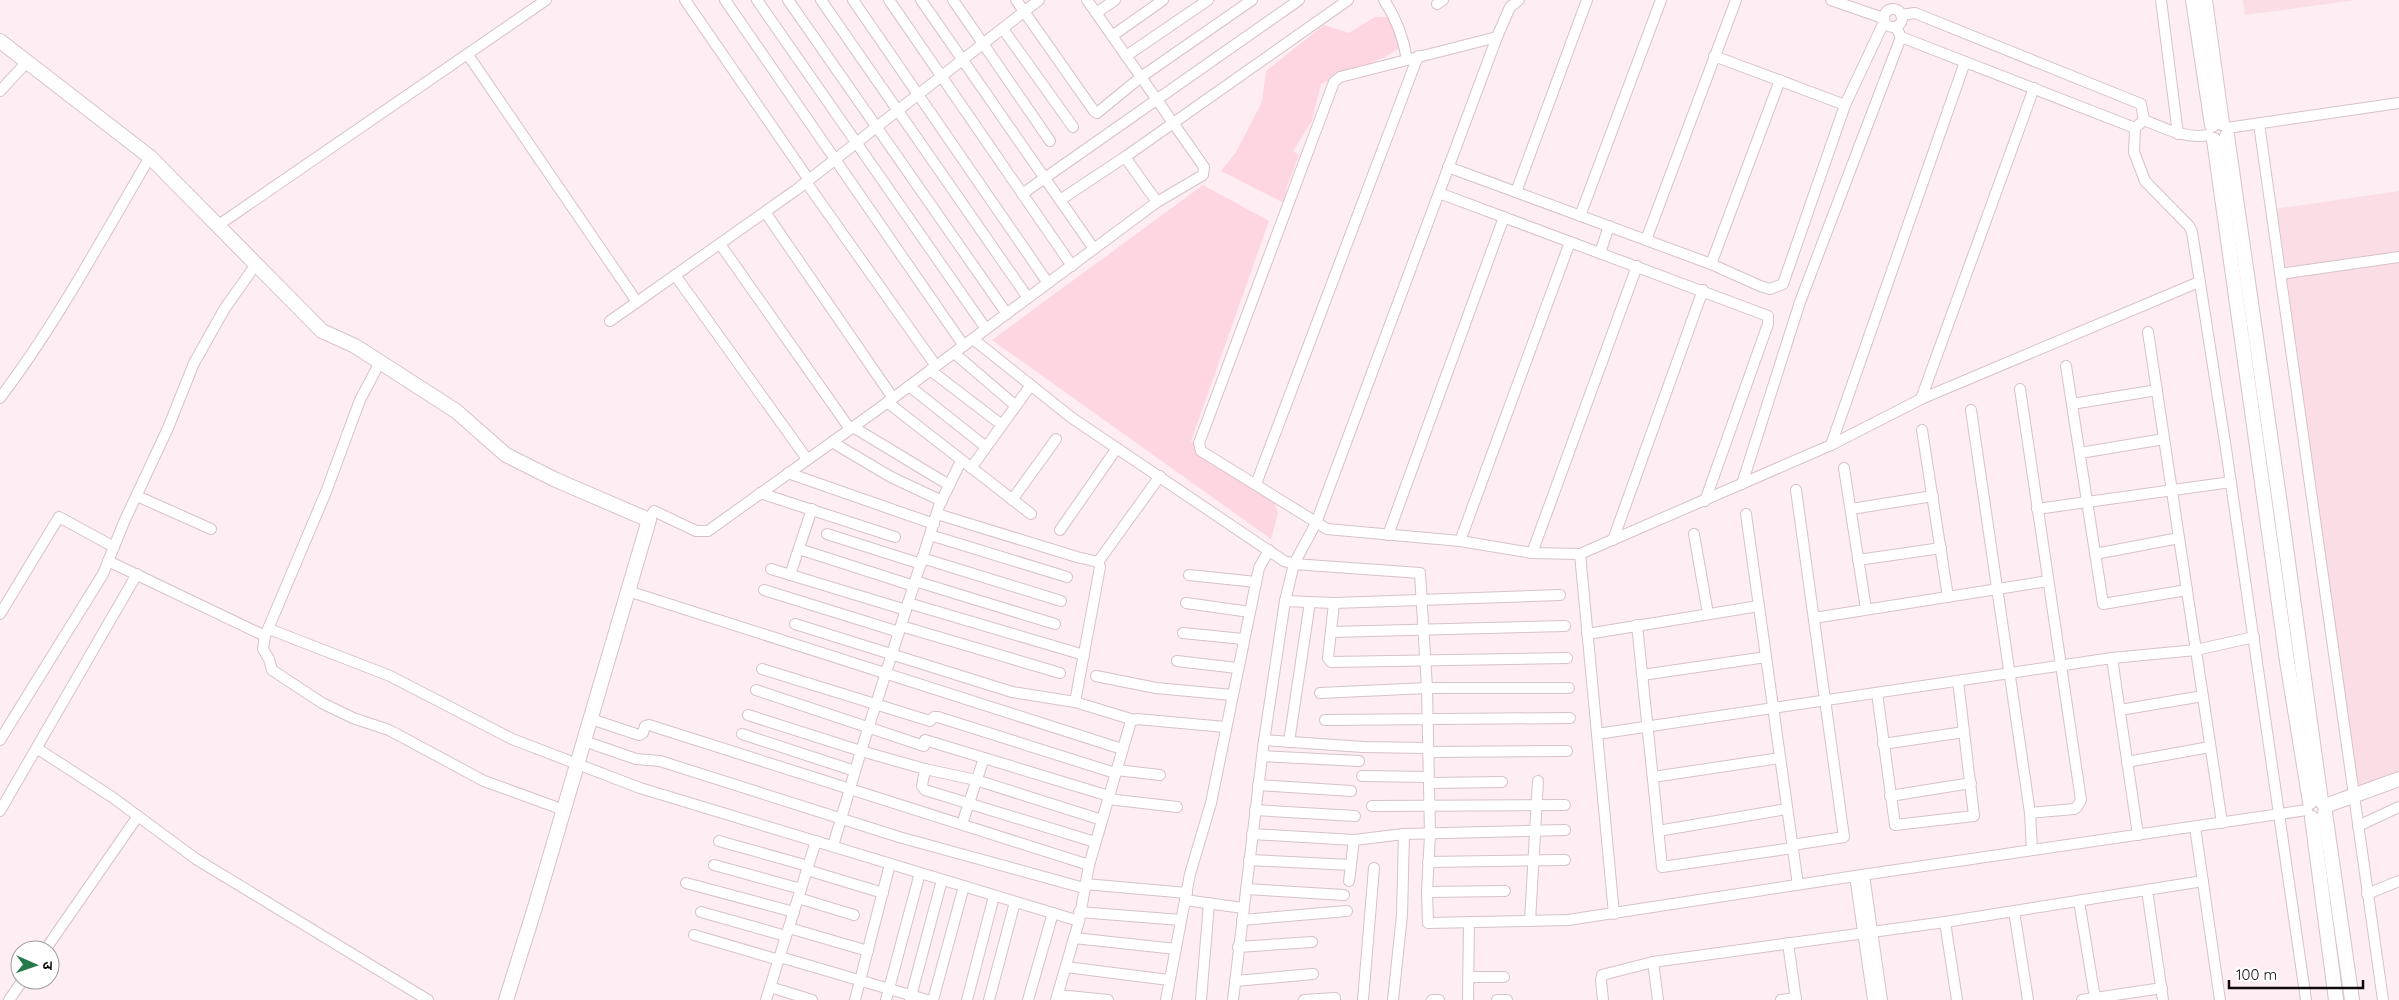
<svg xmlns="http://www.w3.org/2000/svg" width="2399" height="1000" viewBox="0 0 2399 1000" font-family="Quicksand,'Noto Sans Devanagari',sans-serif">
<rect width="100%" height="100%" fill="#feedf2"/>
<g fill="#fadde5">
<path d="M2243 0H2356L2245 15Z"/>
<path d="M2399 191V770L2358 787 2275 209Z"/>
</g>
<g fill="#fed6e1">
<path d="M1375 17H1390L1401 47 1385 57 1321 84 1312 121 1293 151 1299 155 1287 186 1284 203 1221 171 1236 152 1262 102 1266 71 1324 25 1349 33Z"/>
<path d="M1203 185 1269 221 1191 441 1274 502 1278 513 1271 539 992 340Z"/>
</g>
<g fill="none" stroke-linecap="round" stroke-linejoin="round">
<g stroke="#d7c2c8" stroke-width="12">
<g id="street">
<path d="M685 0 809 180"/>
<path d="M725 0 964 346"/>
<path d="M757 0 986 329"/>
<path d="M788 0 1007 314"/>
<path d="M821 0 1028 298"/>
<path d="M853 0 1048 283"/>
<path d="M889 0 1072 266"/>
<path d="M921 0 1094 249"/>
<path d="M953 0 1050 141"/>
<path d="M1016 0 1094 111 1097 113 1141 77 1252 0"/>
<path d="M1384 0C1397 19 1403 37 1407 59"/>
<path d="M1831 0 1883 18"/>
<path d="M2161 0 2178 134"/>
<path d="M1437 4 1443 0"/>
<circle cx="1893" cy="18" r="9"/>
<path d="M1096 13 1115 0"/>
<path d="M1901 15 1915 13 2141 104 2144 120"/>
<path d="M1003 29 1073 127"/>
<path d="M1112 36 1163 0"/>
<path d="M1497 37 1340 77 1334 82 1199 443 1201 451 1327 529 1460 541 1532 553 1580 554 1831 445 1921 399 2199 282"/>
<path d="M1901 37 2135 128"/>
<path d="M468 55 637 302"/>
<path d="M1126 56 1208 0"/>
<path d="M1714 56 1845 105"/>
<path d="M0 91 27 62"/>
<path d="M2259 124 2383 1000"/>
<path d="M2227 128 2399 103"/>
<path d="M2209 135C2185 139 2166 129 2144 120L2135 128 2134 152 2145 181 2189 226 2192 232 2226 449 2306 1000"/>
<path d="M1125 157 1157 202"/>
<path d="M1448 167 1711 264 1760 286 1770 289 1783 284 1845 105 1884 22"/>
<path d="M806 182 936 366"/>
<path d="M1516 192 1587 0"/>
<path d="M1439 193 1768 316V324L1705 501"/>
<path d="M1022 194 1299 0"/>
<path d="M1060 200 1125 157 1348 0"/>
<path d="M765 212 893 398"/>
<path d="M1580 216 1661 0"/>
<path d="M217 226 546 0"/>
<path d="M1646 240 1736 0"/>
<path d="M720 244 850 429"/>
<path d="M1600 253 1609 226"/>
<path d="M1711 264 1780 80"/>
<path d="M2280 274 2399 257"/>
<path d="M675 275 807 459"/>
<path d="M610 321 796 190 1039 0"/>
<path d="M2148 332 2222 823"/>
<path d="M973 339 1072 418 1284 561 1294 564 1420 573 1427 688 1430 834 1427 892 1428 923 1568 920 1855 876 2307 810"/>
<path d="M954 353 1016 406"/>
<path d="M380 362 360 400 326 492 265 636 263 649 269 659 272 670 322 703 353 718 389 730 484 781 564 810"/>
<path d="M2066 366 2103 604 2187 590"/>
<path d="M930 370 1002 425"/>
<path d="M909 386 986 447"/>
<path d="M2020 389 2081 800 2077 807 2074 809 2030 813"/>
<path d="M0 398C57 323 102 238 150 157"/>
<path d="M1921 399 2034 88"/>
<path d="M887 402 1031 514"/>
<path d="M2072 404 2157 390"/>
<path d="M1971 410 2030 813 2032 850"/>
<path d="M853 427 949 485"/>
<path d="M1922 430 1948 597"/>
<path d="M832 442 891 477 942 501"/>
<path d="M1831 445 1965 62"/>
<path d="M2080 453 2164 439"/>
<path d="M971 468 1031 385"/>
<path d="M1844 468 1866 609"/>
<path d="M788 473 934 524"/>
<path d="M1256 484 1418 56"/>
<path d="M1742 484 1800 302 1901 37 1896 27"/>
<path d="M760 493 895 537"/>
<path d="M137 496 211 529"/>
<path d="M1012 500 1056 439"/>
<path d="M1851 509 1933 496"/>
<path d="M2037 509 2231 482"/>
<path d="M937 514 1077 557 1098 562"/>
<path d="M1746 514 1798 885"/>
<path d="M649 520 654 511 696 531H708L881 407 1157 202 1203 175 1204 167 1087 0"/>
<path d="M1060 530 1117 448"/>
<path d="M827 534 921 564"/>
<path d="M1694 534 1708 614"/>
<path d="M930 535 1067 577"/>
<path d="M1388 535 1504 217"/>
<path d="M1613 540 1703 290"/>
<path d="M1460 541 1570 242"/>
<path d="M799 549 914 586"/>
<path d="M1532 553 1637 266"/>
<path d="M1580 554 1614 914"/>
<path d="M2095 554 2179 538"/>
<path d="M922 558 1061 601"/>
<path d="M1858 560 1941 548"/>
<path d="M108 561 265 636"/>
<path d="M771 569 906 610"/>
<path d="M790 575 812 509"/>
<path d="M1189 575 1256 582"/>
<path d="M915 581 1055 624"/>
<path d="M764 590 899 632"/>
<path d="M628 591 1122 749"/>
<path d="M1285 601 1334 603 1560 595"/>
<path d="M908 603 1084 655"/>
<path d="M1186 603 1250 612"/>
<path d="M1334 603 1328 658 1331 662 1567 658"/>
<path d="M0 614 59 517 114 547"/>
<path d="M1814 618 2048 581"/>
<path d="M795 624 1012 692 1075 702 1134 720"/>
<path d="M1637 625 1662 867 1793 848"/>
<path d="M901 626 1060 673"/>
<path d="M269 629 390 676 512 739 640 788 1079 921"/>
<path d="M1331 632 1565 626"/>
<path d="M1183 633 1243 639"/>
<path d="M1587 634 1759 606"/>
<path d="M2112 658 2138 835"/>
<path d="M1177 661 1237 668"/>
<path d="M762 669 930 721 934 717H938L1115 773"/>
<path d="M1642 675 1766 657"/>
<path d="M1096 676 1156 688 1232 695"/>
<path d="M756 690 924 746 925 740 1109 796"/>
<path d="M1320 693 1427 688H1569"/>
<path d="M1877 693 1895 825 1974 816 1958 681"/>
<path d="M1075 702 1100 567 1098 562 1160 476"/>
<path d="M2120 710 2203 696"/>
<path d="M748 715 861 751 925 769 976 780 1102 820"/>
<path d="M591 719 639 735 643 733 645 726 649 725 1089 865"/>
<path d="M1325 720 1570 718"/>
<path d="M742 734 855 771"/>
<path d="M1597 734 2112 658 2196 650 2254 637"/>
<path d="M0 740 103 574 124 522 168 428 194 363 225 308 257 263"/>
<path d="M1264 740 1363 747 1428 748"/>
<path d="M584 741 636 759 660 761 899 837 1084 888"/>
<path d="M1289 742 1310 602"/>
<path d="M1883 744 1964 732"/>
<path d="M38 749 112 797 196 859 428 1000"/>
<path d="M1428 752 1567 751"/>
<path d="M1262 756 1359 761"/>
<path d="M2127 762 2210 747"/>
<path d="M925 769 922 786 925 790 1095 842"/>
<path d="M1116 770 1160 775"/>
<path d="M1362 776 1428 777"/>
<path d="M1653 777 1780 758"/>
<path d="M1429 783 1502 782"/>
<path d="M1258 785 1351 791"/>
<path d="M1890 796 1971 783"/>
<path d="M1108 799 1177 807"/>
<path d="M1372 806 1565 805"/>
<path d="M1255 810 1355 816"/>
<path d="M0 811 137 574"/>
<path d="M962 824 984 758"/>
<path d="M2358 826 2399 807"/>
<path d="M2195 827 2220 1000"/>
<path d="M1658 831 1787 809"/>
<path d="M1252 834 1354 840 1404 834 1565 830"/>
<path d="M719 841 808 866"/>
<path d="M1792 845 1844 837 1796 490"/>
<path d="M833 846 861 751 939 506 961 461"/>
<path d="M1249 860 1351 865"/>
<path d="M1428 862 1565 860"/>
<path d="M714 865 801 889"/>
<path d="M807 870 883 893"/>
<path d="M1864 875 1882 1000"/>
<path d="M1855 876 1873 1000"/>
<path d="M1349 881 1354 840"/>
<path d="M686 883 794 912"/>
<path d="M1085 884 1187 893"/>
<path d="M1246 889 1344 895"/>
<path d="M2147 890 2163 1000"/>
<path d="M1427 892 1505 891"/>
<path d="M2367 894 2399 881"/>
<path d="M798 898 854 915"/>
<path d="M1185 900 1243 908"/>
<path d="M2079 901 2095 998"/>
<path d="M2014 911 2028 1000"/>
<path d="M701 912 786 936"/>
<path d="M1079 912 1181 920"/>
<path d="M1242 920 1347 911"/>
<path d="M1530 921 1538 781"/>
<path d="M1945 922 1957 1000"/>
<path d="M789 928 868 951"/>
<path d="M694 935 779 960"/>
<path d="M1074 938 1176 949"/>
<path d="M1788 943 1796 1000"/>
<path d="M1238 947 1312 942"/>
<path d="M45 950 138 816"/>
<path d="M780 957 927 1000"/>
<path d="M1653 962 1658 1000"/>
<path d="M1066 967 1169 980"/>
<path d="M1469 977H1504"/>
<path d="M1235 981 1313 974"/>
<path d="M770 987 812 1000"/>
<path d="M1058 995 1108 1000"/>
<path d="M9 1000 23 980"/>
<path d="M766 1000 816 841"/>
<path d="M855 1000 890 864"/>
<path d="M886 1000 920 873"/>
<path d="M910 1000 942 880"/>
<path d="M933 1000 964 886"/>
<path d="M967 1000 994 896"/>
<path d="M989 1000 1015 902"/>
<path d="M1028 1000 1053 913"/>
<path d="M1056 1000 1079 921 1089 865 1131 721 1137 719 1225 727"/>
<path d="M1166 1000 1190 874 1211 803 1259 568 1269 550"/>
<path d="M1201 1000 1209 903"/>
<path d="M1233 1000 1263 748 1285 601 1294 564 1316 523 1497 37 1510 7 1519 0"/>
<path d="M1304 1000 1335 998"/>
<path d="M1363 1000 1374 868"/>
<path d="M1393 1000 1402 915 1404 834"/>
<path d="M1432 1000H1439"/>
<path d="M1468 1000 1469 922"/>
<path d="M1497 1000H1507"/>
<path d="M1603 1000 1601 980 1602 975 1653 962 1945 922 2203 881"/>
<path d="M1781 1000 1796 998"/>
<path d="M2082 1000 2162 988"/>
</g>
</g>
<g stroke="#d7c2c8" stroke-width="16">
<g id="secondary">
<path d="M2193 0 2212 125"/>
<path d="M2205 0 2222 123"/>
<path d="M0 41 150 157 322 331 355 346 456 411 506 455 556 480 649 520 536 904 506 1000"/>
<path d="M2227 136 2280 504 2321 801"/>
<path d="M2214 140 2287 661 2310 802"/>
<path d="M2325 806 2399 779"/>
<path d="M2325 813 2352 1000"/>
<path d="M2312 818 2336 1000"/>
</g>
</g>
<use href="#street" stroke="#fff" stroke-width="10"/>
<use href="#secondary" stroke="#fff" stroke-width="14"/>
</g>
<g transform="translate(35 965) rotate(92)"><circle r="24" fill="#ffffff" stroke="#9f9d9d"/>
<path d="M0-4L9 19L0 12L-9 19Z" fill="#25794b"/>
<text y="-8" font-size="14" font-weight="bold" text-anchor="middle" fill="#10090b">उ</text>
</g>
<path d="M2229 980v8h134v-8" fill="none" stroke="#10090b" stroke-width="2.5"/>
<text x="2236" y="980" font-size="15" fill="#10090b" stroke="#ffffff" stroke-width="4" paint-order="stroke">100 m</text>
</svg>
